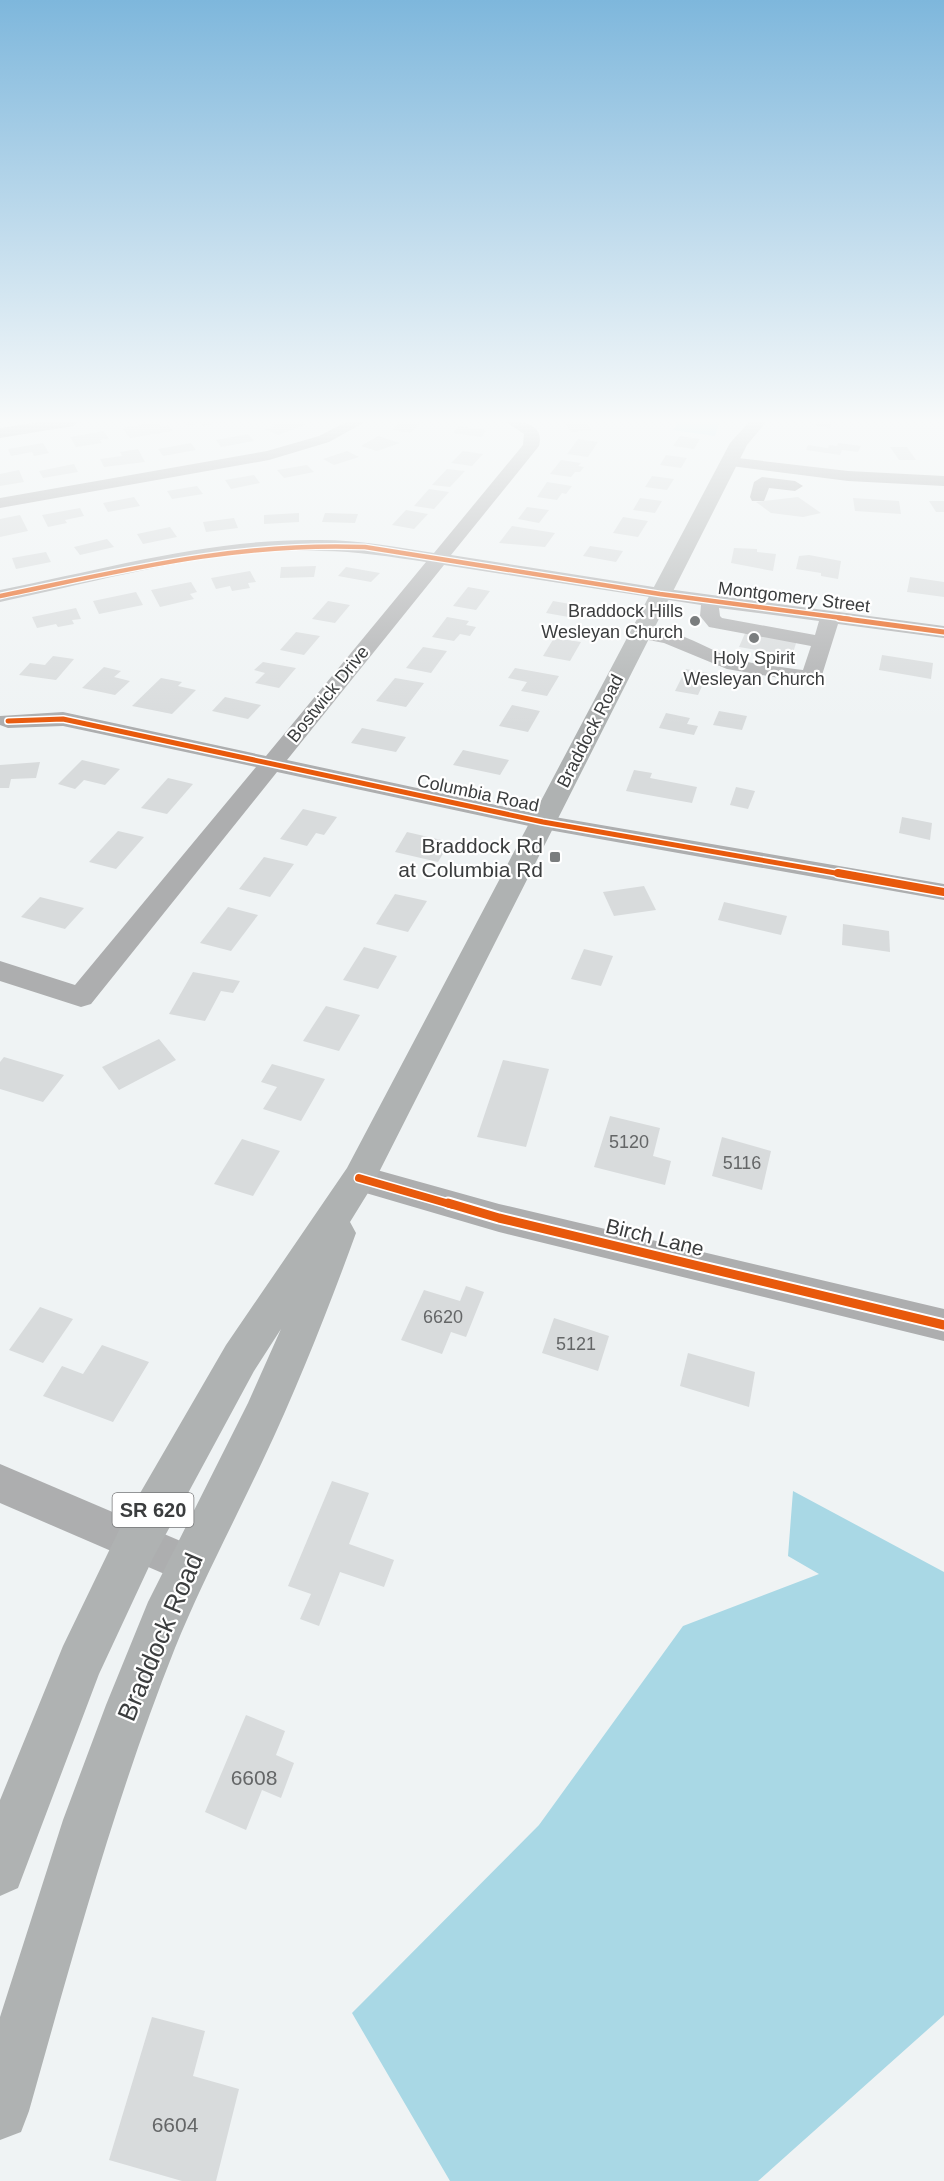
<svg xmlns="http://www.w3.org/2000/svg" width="944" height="2181" viewBox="0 0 944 2181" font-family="Arial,sans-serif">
<rect width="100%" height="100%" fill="#eff3f4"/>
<path fill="#c0e7f2" d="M679 421H720L715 436 673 430Z"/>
<path fill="#a9d8e5" d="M793 1491 944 1572V2015L758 2181H450L352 2013 539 1825 683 1626 819 1574 788 1556Z"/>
<g fill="#d8dbdc">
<path d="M185 421H226V422L203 426 201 423 188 425Z"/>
<path d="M279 421H294L305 425 278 435 265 429 275 426 271 424Z"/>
<path d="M401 421H414L421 422 410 433 392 430Z"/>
<path d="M564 421H585L591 430 571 432Z"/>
<path d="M818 421H833L830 428 816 426Z"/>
<path d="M157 422 161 426 168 425 173 431 130 438 122 428Z"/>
<path d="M459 426 487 430 481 437 453 433Z"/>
<path d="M104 431 109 439 100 440 102 443 76 447 70 437Z"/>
<path d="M248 434 254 441 221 447 216 440Z"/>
<path d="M378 436 400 443 377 451 361 446Z"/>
<path d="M680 436 700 439 694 449 673 446Z"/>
<path d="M578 439 598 442 588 457 567 454Z"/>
<path d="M43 443 49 453 34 456 32 452 11 456 8 449Z"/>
<path d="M191 443 196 450 163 456 158 449Z"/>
<path d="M838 443 861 446 858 452 842 450 840 455 806 450 808 445 828 448 829 445 837 446Z"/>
<path d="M890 447H907L916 460H899Z"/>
<path d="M138 449 145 462 104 467 100 459 122 456 120 452Z"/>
<path d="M347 451 359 457 334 465 323 459Z"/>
<path d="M463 451 483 454 472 466 451 463Z"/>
<path d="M666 455 687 458 681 468 660 465Z"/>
<path d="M561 460 581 463 578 466 584 467 580 472H575L571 477 550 474Z"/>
<path d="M74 464 78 472 43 478 39 471Z"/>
<path d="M307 465 314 472 284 478 277 470Z"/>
<path d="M447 469 465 471 450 487 432 485Z"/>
<path d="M19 470 24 482 0 486V474Z"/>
<path d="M254 475 260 483 231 489 225 480Z"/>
<path d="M652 476 674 479 667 490 645 487Z"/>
<path d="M547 482 572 486 566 494 562 493 557 500 537 497Z"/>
<path d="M197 486 203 494 172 499 167 491Z"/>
<path d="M429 489 449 492 434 509 414 506Z"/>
<path d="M134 497 140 506 108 512 103 503Z"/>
<path d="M798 497 821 513 803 517 771 513 756 502Z"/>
<path d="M640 498 662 501 655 513 633 510Z"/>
<path d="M853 498 899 501 901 514 855 511Z"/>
<path d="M929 501H944V512H936Z"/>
<path d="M527 507 549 510 539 523 518 519Z"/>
<path d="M80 508 84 516 65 520 67 523 48 527 42 515Z"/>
<path d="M406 510 428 514 414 529 392 525Z"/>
<path d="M299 513V522L264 524V515Z"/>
<path d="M325 513 358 514 355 523 322 522Z"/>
<path d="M20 515 28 531 0 537V519Z"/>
<path d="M623 517 648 521 638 537 613 533Z"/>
<path d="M234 518 238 528 206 532 203 522Z"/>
<path d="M512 526 555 533 545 547 499 543Z"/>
<path d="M170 527 177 537 143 544 137 534Z"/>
<path d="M107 539 114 547 80 555 74 547Z"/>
<path d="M590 546 623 551 616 562 583 556Z"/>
<path d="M734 548 757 549V552L776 554 773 571 731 563Z"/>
<path d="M46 552 51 562 16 569 12 558Z"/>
<path d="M809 555 841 561 838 579 821 576V573L796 569 799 556Z"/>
<path d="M316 566 314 577 280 578 281 567Z"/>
<path d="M346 567 380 573 371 582 338 576Z"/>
<path d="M250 571 256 582 248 583 250 588 232 591 230 586 216 589 211 578Z"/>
<path d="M910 577 944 582V597L907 592Z"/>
<path d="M191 582 197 592 190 594 194 599 160 607 151 590Z"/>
<path d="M468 587 490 591 476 610 453 606Z"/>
<path d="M136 592 143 605 99 614 93 601Z"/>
<path d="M328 601 350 605 335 623 312 619Z"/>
<path d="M553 601 587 607 580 619 546 613Z"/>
<path d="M76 608 81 619 72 620 74 624 58 627 56 624 37 628 32 617Z"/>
<path d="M447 617 469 621 466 625 476 627 470 636 460 634 454 641 432 637Z"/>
<path d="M746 631 797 640 792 656 739 647Z"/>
<path d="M296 632 320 636 304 655 280 650Z"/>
<path d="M554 638 581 642 570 661 543 656Z"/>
<path d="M423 647 447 651 431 673 406 668Z"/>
<path d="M882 655 933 663 931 679 879 670Z"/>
<path d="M53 656 74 659 56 680 19 675 30 663 45 665Z"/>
<path d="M263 662 296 668 279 688 255 683 265 673 254 670Z"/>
<path d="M104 667 121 671 114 677 130 681 115 695 82 688Z"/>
<path d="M515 668 559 676 547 696 521 691 527 682 508 678Z"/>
<path d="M686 669 708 673 698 695 675 691Z"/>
<path d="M161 678 182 682 178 686 196 690 172 714 132 706Z"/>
<path d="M395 678 424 683 406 707 376 701Z"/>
<path d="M225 697 261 705 248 719 212 711Z"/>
<path d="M512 705 540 711 528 732 499 726Z"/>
<path d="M719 711 747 716 742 730 713 725Z"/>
<path d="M666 713 690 718 687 724 698 726 694 735 659 728Z"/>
<path d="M362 728 406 737 396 752 351 743Z"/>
<path d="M463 750 509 760 500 775 453 765Z"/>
<path d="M82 760 120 769 105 785 84 780 75 789 58 784Z"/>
<path d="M40 762 36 778 11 779 9 788H0V765Z"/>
<path d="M634 770 652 773 650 778 697 787 692 803 626 791Z"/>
<path d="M168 778 193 784 167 814 141 808Z"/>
<path d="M736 787 755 791 748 809 730 805Z"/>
<path d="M303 809 337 817 324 835 316 833 307 846 280 839Z"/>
<path d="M902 817 932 823 930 840 899 833Z"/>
<path d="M118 831 144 837 116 869 89 862Z"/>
<path d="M407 832 450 842 438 862 395 852Z"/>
<path d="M264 857 294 864 270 897 239 889Z"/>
<path d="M644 886 656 910 614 916 603 892Z"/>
<path d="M395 894 427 901 408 932 376 924Z"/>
<path d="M40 897 84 908 65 929 21 917Z"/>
<path d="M724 902 787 916 781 935 718 920Z"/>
<path d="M228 907 258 915 231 951 200 943Z"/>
<path d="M843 924 889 931 890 952 842 945Z"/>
<path d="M364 947 397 956 378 989 343 980Z"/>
<path d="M584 949 613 956 601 986 571 979Z"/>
<path d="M193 972 240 981 233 993 221 991 205 1021 169 1014Z"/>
<path d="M326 1006 360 1015 339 1051 303 1041Z"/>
<path d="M159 1039 176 1060 119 1090 102 1067Z"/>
<path d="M4 1057 64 1075 43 1102 0 1089V1062Z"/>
<path d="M503 1060 549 1069 526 1147 477 1137Z"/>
<path d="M272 1064 325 1079 301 1121 263 1109 277 1087 261 1082Z"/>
<path d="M610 1116 660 1128 653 1156 671 1161 665 1185 594 1167Z"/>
<path d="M722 1137 771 1151 762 1190 712 1176Z"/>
<path d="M242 1139 280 1151 253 1196 214 1184Z"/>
<path d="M466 1286 484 1292 466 1337 451 1332 442 1354 401 1340 424 1290 460 1301Z"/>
<path d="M40 1307 73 1319 43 1363 9 1350Z"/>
<path d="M554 1318 609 1336 598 1371 542 1353Z"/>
<path d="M102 1345 149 1362 113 1422 43 1396 62 1366 83 1374Z"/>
<path d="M688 1353 755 1372 749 1407 680 1386Z"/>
<path d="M332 1481 369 1493 349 1544 394 1560 384 1587 340 1572 319 1626 300 1619 311 1594 288 1586Z"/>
<path d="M246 1715 285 1731 276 1755 294 1763 281 1798 262 1790 246 1830 205 1812Z"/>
<path d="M152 2017 205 2031 193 2076 239 2089 216 2181H182L109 2160Z"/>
</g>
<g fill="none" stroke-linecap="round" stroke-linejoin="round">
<g fill="#adaeaf" fill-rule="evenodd">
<path d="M46 421H81L73 426 0 438V428Z"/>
<path d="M348 421H367L329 442 269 460 0 508V498L267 451 319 436Z"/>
<path d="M505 421C522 421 545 424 539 446L451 555 660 588 944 626V638L838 624 822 675 819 679 808 683 727 669 664 643 633 637 630 633 633 629C667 620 707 651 739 660 759 665 782 667 803 670L811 646 709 627 700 616 701 605 444 565 287 760 543 815 944 884V900L543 829 277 772 91 1004 81 1007 0 981V961L75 985 256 767 63 726 8 728 0 725V716L63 712 266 756 426 562C391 557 357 551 321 551 213 548 105 580 0 602V590C105 569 213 538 321 540 359 540 396 547 434 553L523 445 524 434ZM719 608 819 621 815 635 722 618 720 616Z"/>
<path d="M729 457 848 471 944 476V486L848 481 723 465 721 462 723 459Z"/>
<path d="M762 477 795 481 803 486 795 491 769 488 764 501H752L750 497 754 482Z"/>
<path d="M359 1165 499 1204 944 1309V1341L499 1232 359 1191 348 1187 343 1178 348 1169Z"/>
<path d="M0 1464 204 1551 210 1565 204 1579 190 1585 0 1503Z"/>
</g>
<path fill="#afb2b2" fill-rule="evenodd" d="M750 421H767L747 445 371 1188 350 1222 356 1233C328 1310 298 1386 263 1460 234 1522 201 1584 175 1648 115 1799 73 1955 29 2111L21 2132 0 2140V2017L63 1820 106 1705 148 1602 248 1403 281 1329 254 1371 153 1558 99 1674 18 1888 0 1896V1800L63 1646 121 1526 226 1345 347 1168 730 443Z"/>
<g stroke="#fff" stroke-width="7">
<path id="cycleway-far3" d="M0 596C125 570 236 542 365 547L660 594 850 619"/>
</g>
<g stroke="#fff" stroke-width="8">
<g id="cycleway-far2">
<path d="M839 618 944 632"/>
<path d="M8 721 63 719 543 822 847 875"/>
</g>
</g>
<g stroke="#fff" stroke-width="11">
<g id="cycleway-far1">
<path d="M838 873 944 892"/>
<path d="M359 1178 453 1205"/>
</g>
</g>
<g stroke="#fff" stroke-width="13">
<path id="cycleway" d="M448 1203 499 1218 944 1325"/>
</g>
<use href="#cycleway-far3" stroke="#e8590c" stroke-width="4.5"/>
<use href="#cycleway-far2" stroke="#e8590c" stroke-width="5"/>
<use href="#cycleway-far1" stroke="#e8590c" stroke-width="8"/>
<use href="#cycleway" stroke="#e8590c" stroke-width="9"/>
</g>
<linearGradient id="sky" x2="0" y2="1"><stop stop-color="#7eb7dc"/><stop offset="0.58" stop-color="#f8fafa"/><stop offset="1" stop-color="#f8fafa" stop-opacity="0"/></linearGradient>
<rect width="944" height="726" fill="url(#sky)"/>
<g fill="#7a7d7e" stroke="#fff" stroke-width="2">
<circle cx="695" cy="621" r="6"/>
<circle cx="754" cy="638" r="6"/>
<rect x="549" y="851" width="12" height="12" rx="3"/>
</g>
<g text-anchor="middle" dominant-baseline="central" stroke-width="4.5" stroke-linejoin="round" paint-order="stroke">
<g font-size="18" fill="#3b3d3e" stroke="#fff">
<text transform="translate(794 597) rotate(7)">Montgomery Street</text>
<text transform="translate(328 694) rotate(-51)">Bostwick Drive</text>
<text transform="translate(590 731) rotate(-63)">Braddock Road</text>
<text transform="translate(478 793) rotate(12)">Columbia Road</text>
</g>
<g font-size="18" fill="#3b3d3e" stroke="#fff" text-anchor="end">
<text x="683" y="611">Braddock Hills<tspan x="683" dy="21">Wesleyan Church</tspan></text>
<text x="754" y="658" text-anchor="middle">Holy Spirit<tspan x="754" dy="21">Wesleyan Church</tspan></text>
</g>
<g font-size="18" fill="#646667">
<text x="629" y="1142">5120</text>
<text x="742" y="1163">5116</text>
<text x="443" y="1317">6620</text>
<text x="576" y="1344">5121</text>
</g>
<rect fill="#fff" stroke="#767778" stroke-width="1.5" x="112.5" y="1493" width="81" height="34" rx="4.5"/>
<g font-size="20" font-weight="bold" fill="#3b3d3e">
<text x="153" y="1510">SR 620</text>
</g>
<g font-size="21" fill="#3b3d3e" stroke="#fff" text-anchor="end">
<text x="543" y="845">Braddock Rd<tspan x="543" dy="24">at Columbia Rd</tspan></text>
</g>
<g font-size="21" fill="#3b3d3e" stroke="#fff">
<text transform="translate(655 1237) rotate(14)">Birch Lane</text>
</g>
<g font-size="21" fill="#646667">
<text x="254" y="1777">6608</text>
<text x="175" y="2124">6604</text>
</g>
<g font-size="26" fill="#3b3d3e" stroke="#fff">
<text transform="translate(160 1637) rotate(-67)">Braddock Road</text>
</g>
</g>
</svg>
